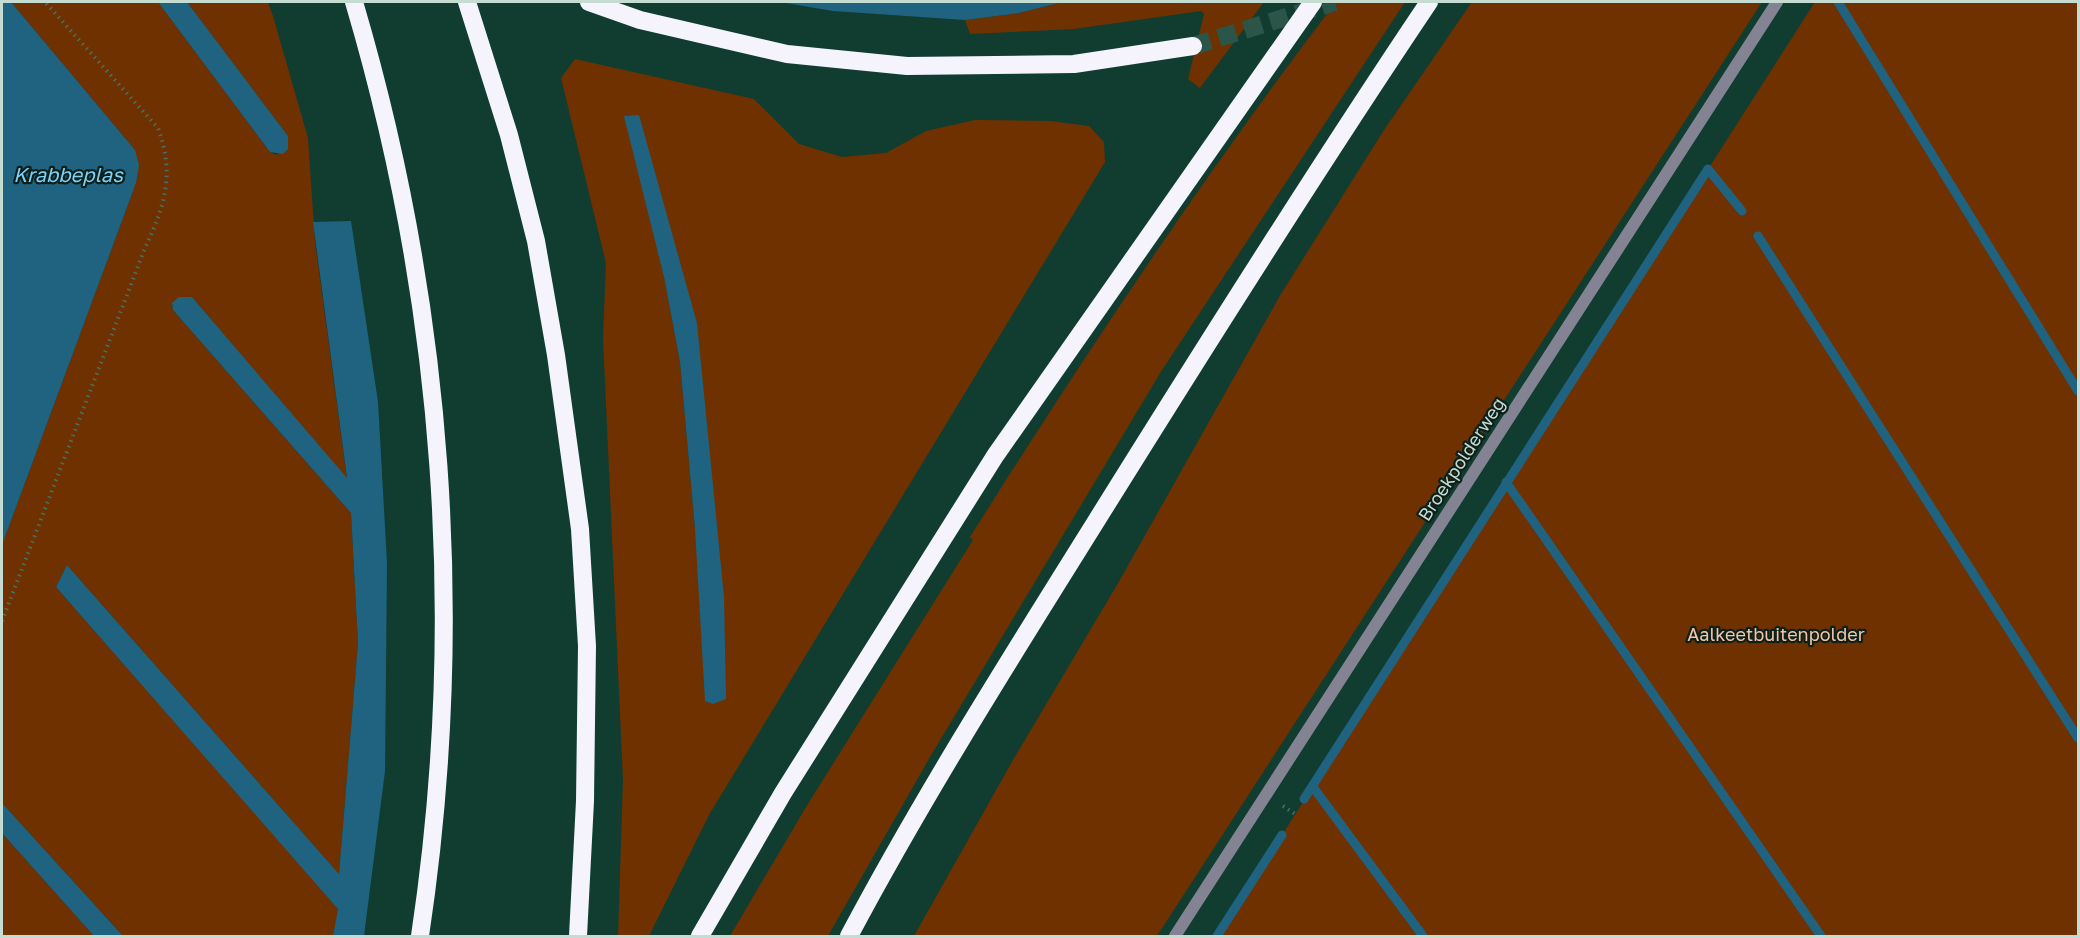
<svg xmlns="http://www.w3.org/2000/svg" width="2080" height="938" viewBox="0 0 2080 938" font-family="'Golos Text',sans-serif">
<rect width="100%" height="100%" fill="#103d30"/>
<g fill="#6f3100" fill-rule="evenodd">
<path d="M11 2H158L270 152 277 155 288 136 187 2H268L273 16 308 138 315 242 347 479 192 297 172 304 173 310 351 513 358 643 339 874 67 565 56 587 339 909 333 936H123L2 803V545L136 183 135 150Z"/>
<path d="M1063 2H1264L1200 88 1188 79 1204 14 1201 11 1074 29 970 34 965 20 1019 13Z"/>
<path d="M1336 2H1405L1162 370 930 757 828 936H730L806 807 973 540 970 537C1085 354 1205 174 1336 2Z"/>
<path d="M1472 2H1762L1157 936H914L1013 760 1117 585 1281 294 1384 130Z"/>
<path d="M1815 2H2078V936H1212L1282 835Z"/>
<path d="M575 59 754 99 799 144 842 157 886 153 926 131 975 120 1050 121 1089 126 1104 142 1105 162 709 815 649 936H618L623 780 603 338 606 263 561 78ZM664 277 697 323 695 529 680 362Z"/>
<path d="M2 833 94 936H2Z"/>
</g>
<g fill="#1f6380">
<path d="M2 2H11L135 150 139 165 136 183 2 545Z"/>
<path d="M158 2H187L288 136V149L283 154 270 152Z"/>
<path d="M780 2H1063L1019 13 965 20 833 11Z"/>
<path d="M639 115 697 323 724 597 726 699 713 704 705 701 695 529 680 362 664 277 624 116Z"/>
<path d="M351 221 378 402 387 563 385 771 364 936H333L338 909 56 587 67 565 339 874 358 643 351 513 173 310 172 303 179 297H192L347 478 313 222Z"/>
<path d="M2 803 123 936H94L2 833Z"/>
</g>
<g fill="none" stroke-linecap="round" stroke-linejoin="round">
<g stroke="#1f6380" stroke-width="9">
<path d="M1838 2 2078 391"/>
<path d="M1758 236 2078 738"/>
<path d="M1506 482 1821 936"/>
<path d="M1313 787 1423 936"/>
<path d="M1304 799 1708 169 1742 211"/>
<path d="M1217 936 1282 835"/>
</g>
<path stroke="#2b5548" stroke-width="18" stroke-dasharray="18 9" stroke-linecap="butt" d="M1193 46 1335 2"/>
<g stroke="#497064" stroke-width="4" stroke-dasharray="1.5 4.5" stroke-linecap="butt">
<path d="M2 621 145 248C165 205 175 174 158 128L45 2"/>
<path d="M1283 806 1295 814"/>
</g>
<path stroke="#848393" stroke-width="12" d="M1175 936 1777 2"/>
<g stroke="#f5f4fc" stroke-width="18">
<path d="M354 2C444 306 467 623 420 936"/>
<path d="M467 2 509 135 536 241 556 355 580 529 587 646 585 801 578 936"/>
<path d="M589 2 640 20 787 54 907 66 1074 64 1193 46"/>
<path d="M700 936 783 793 995 456 1313 2"/>
<path d="M849 936C924 795 1010 659 1095 523 1204 348 1314 173 1429 2"/>
</g>
</g>
<g text-anchor="middle" dominant-baseline="central" stroke-width="4.5" stroke-linejoin="round" paint-order="stroke">
<g font-size="18" fill="#c5dcd3" stroke="#0e201a">
<text transform="translate(1461 459) rotate(-57)">Broekpolderweg</text>
</g>
<g font-size="18" fill="#f4c4aa" stroke="#0e201a">
<text x="1776" y="634">Aalkeetbuitenpolder</text>
</g>
<g font-size="20" font-style="italic" fill="#7ed1f9" stroke="#0e201a">
<text x="68" y="174">Krabbeplas</text>
</g>
</g>
<rect width="2080" height="938" fill="none" stroke="#c5dcd3" stroke-width="6"/>
</svg>
